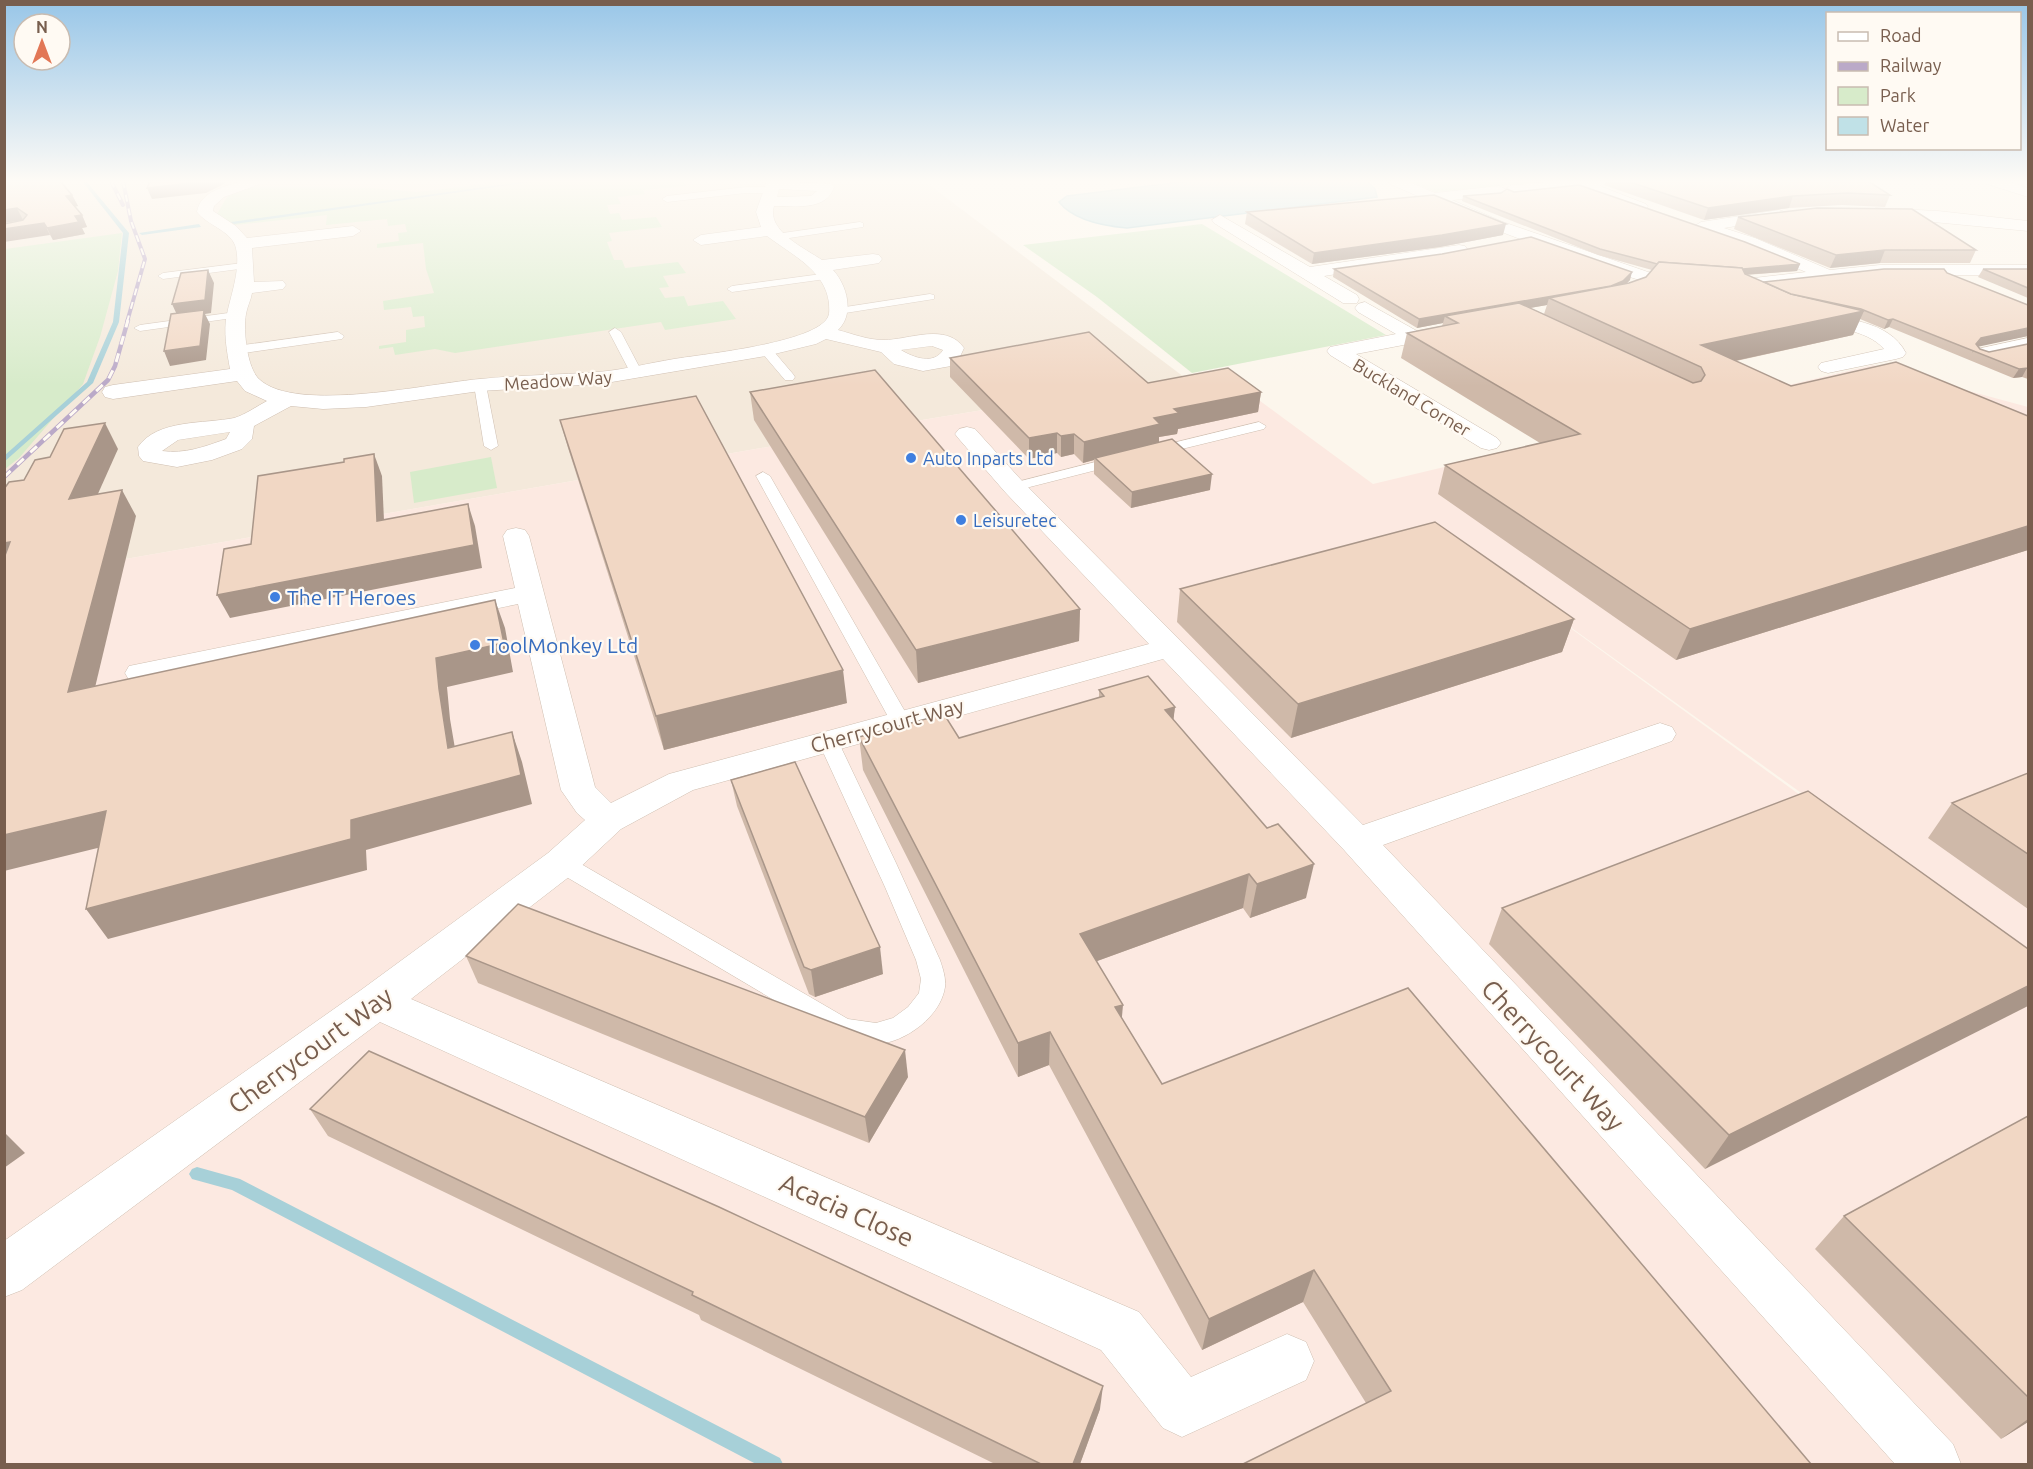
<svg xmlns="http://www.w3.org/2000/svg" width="2033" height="1469" viewBox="0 0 2033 1469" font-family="Ubuntu,sans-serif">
<rect width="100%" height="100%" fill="#fcf6ec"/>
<path fill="#f4e9db" d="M5 181H924L1184 377 928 419 5 580Z"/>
<path fill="#fce9e1" d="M1873 365 2028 407V956L1448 539 2028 961V1464H5V580L928 419 1184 377 1229 378 1373 484Z"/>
<g fill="#d7ebca">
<path d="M487 181H683L686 186 643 190 645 194 617 197 621 204 607 205 610 214 619 213 622 220 656 217 662 227 609 233 612 241 607 242 614 260H622L625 268 678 262 686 273 663 276 669 287 659 288 665 298 684 296 688 306 723 301 736 319 665 330 661 322 455 353 435 349 395 355 393 347 379 349V346L406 342V330L425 327 424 316 413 317 411 307 384 310 383 301 434 293 426 269 423 243 377 248V244L399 241 398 233 407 232 405 224 388 226 387 219 326 225 327 215 235 225 216 216 227 197 249 187 374 188 416 192 477 185 486 183Z"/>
<path d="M1410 181H1553L1435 192Z"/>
<path d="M1202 224 1386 335 1192 373 1097 297 1023 245Z"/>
<path d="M122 233 118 271 100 337 83 384 19 458 5 469V249Z"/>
<path d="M491 457 497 488 414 503 410 472Z"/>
</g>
<path fill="#c0e1e7" stroke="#a7d0d8" stroke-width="1.5" d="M1189 181H1367L1375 189 1377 197 1127 228C1104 226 1074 221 1059 202L1067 196Z"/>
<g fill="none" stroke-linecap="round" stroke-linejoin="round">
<g fill="#a7d0d8" fill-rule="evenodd">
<path d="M82 181H86L129 233 119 322 93 383 4 462V456L87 382 113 322 123 233Z"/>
<path d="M529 181H539L234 224 231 222Z"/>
<path d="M199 224 201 227 142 235 139 233Z"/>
<path d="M197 1167 240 1179 780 1458 783 1464H756L232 1190 192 1179 189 1174 192 1169Z"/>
</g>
<g stroke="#cfbfb1" stroke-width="1">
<g id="lane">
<path d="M746 187H771L775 190 771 193H746L667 202 662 199 667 196Z"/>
<path d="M860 222 863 223V227L776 240 771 237 776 234Z"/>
<path d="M243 263 248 266 247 268 163 279 158 276 163 273Z"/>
<path d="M829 273 833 274V278L732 292 727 289 732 286Z"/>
<path d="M930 294 934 295V299L839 314 833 311 839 308Z"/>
<path d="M236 312 240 313V317L140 331 134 328 140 325Z"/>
<path d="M615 328 621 332 642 372 640 375 636 376 630 372 609 332Z"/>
<path d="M338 332 344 336 342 339 237 354 231 350 237 346Z"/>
<path d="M766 346 770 347 793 374 795 377 793 380H785L762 353V347Z"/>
<path d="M480 381 486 385 498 446 491 450 484 446 474 385Z"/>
<path d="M1259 422 1266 426 1264 429 1153 456 1146 452 1148 449Z"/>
<path d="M1119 456 1126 460 1124 463 1014 491 1007 487 1009 484Z"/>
<path d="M763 472 770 476 911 722 908 726H894L891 722 756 476Z"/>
<path d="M828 735 835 737 838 741 896 863 940 960C943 969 946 978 945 987 941 1016 906 1042 878 1044 863 1045 847 1040 833 1035L553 869 550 863 553 857 561 855 569 857 848 1019 876 1023 893 1018 908 1007 919 993 921 979 916 960 885 887 818 741 821 737Z"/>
</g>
</g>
<g stroke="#cfbfb1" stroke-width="1">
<g id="street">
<path d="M242 181H262L260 184 224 197 214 206 213 211 236 226 247 238 353 226 361 231 353 236 252 248 254 282 283 281 286 285 283 289 252 293C251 300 247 307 246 314 243 330 247 368 259 379 295 414 432 383 480 379 519 375 559 375 598 372 623 370 649 363 674 359 704 354 815 343 828 317 830 312 829 308 829 303 825 270 792 255 767 236L701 245 693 240 701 235 761 227 756 212 767 181 831 184 834 187C827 211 794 206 774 206 766 231 806 249 822 260L873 254 879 255 882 259 879 263 873 264 833 270C847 285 855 314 838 330 853 334 868 340 884 340 908 340 946 322 964 348L958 361 951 366 923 371 894 364 881 352 826 339 816 344 766 356 600 384 480 391 366 407 323 409 291 406 254 426 252 439 242 449 212 460 177 467 143 461 139 456 138 447C157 419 205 424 234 418 245 415 257 406 267 401L245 391 237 381 113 399 105 397 102 392 105 387 113 385 230 369C227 352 223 331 227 314 231 294 242 266 235 245 229 230 207 225 197 212 200 191 225 187 242 181ZM779 189 817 191 811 196 777 197ZM932 346 943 350C934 365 914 358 901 350ZM230 432 226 439C204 447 185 454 162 451L178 440Z"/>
<path d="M1388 181H1407L1435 193 1499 186 1505 189 1512 185 1563 181H1604L1600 186 1646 204 1648 207 1640 212 1634 210 1579 188 1512 195 1506 192 1499 196 1452 200 1503 222 1648 272 1702 278 1745 279 1806 272 1743 246 1695 230 1693 227 1701 222 1779 210 1785 212 1787 215 1785 218 1724 228 1755 238 1830 270 1880 265H2028V275H1880L1745 289 1702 288 1646 282 1581 262 1491 228 1390 184Z"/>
<path d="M1985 181H2006L2028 188V197L1987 184Z"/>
<path d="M1876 208 1938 211 2028 221V231L1870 216 1868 213Z"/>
<path d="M1220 215 1310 267 1459 245 1465 246 1468 250 1465 254 1459 255 1324 276 1357 295 1359 299 1357 303H1343L1214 223 1212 220Z"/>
<path d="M1365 302 1417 331 1449 325 1456 327 1459 331 1456 335 1356 354 1497 438 1501 443 1497 448 1489 450 1481 448 1330 355 1327 351 1330 347 1396 334 1358 312 1355 308 1358 304Z"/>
<path d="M1811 312C1844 319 1889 320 1906 353L1903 357 1896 359 1828 373 1821 371 1818 367 1821 363 1884 349C1866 328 1829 328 1804 322L1801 318 1804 314Z"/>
<path d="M2028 338V350L1984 359 1977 357 1974 353 1977 349Z"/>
<path d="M967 427 975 429 1023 482 1363 825 1648 727 1660 723 1672 727 1676 734 1672 741 1383 845 1953 1444 1961 1464H1895L1344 850 1163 659 693 790 621 829 574 873 411 999 1139 1312 1191 1377 1287 1334 1306 1342 1314 1361 1306 1380 1182 1437 1163 1428 1101 1350 380 1022 22 1290 4 1297V1241L361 990 548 853 585 820 577 813 561 790 518 604 140 682 129 680 125 673 129 666 515 588 503 536 507 530 516 528 525 530 529 536 595 787 611 803 669 774 1149 644 1005 492 959 439 955 434 959 429Z"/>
</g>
</g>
<use href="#lane" fill="#fff" fill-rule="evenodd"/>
<use href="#street" fill="#fff" fill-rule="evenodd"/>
<g stroke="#baa9c8" stroke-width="4">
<g id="rail-far1">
<path d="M111 181 123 205"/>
<path d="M123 181 131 221 145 259 127 322"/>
</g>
</g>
<g stroke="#baa9c8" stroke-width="4.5">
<path id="rail" d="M4 477 108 380 115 366 128 320"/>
</g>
<use href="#rail-far1" stroke="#fffaf3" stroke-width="2" stroke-dasharray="7" stroke-linecap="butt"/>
<use href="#rail" stroke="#fffaf3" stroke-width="3" stroke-dasharray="9" stroke-linecap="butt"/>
</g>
<g fill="#cfb9a9" fill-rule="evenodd">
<path d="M4 181H61V182L72 195 78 206 75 207 82 215 87 227 82 228 85 234 53 240 50 235 23 220 4 223Z"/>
<path d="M1606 181H1868L1890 195 1885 207 1842 205 1789 208 1704 220 1604 185Z"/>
<path d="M1514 192 1800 264 1797 271 1746 275 1764 282 1947 273 2028 305V337V336L1978 346 1980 349 1989 352 2028 344V379L2022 377 2013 378 1889 327 1884 329 1860 319 1853 335 1736 361 1791 386 2028 416V550L1676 660 1438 494 1445 465 1540 443 1401 358 1407 333 1442 326 1443 323 1417 328 1333 277 1334 269 1630 280 1626 284 1646 277 1652 270 1598 255 1462 201 1463 196ZM1547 305 1544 314 1530 308Z"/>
<path d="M1247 212 1503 235 1440 247 1312 264 1245 224Z"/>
<path d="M1738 217 1976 250 1970 263H1880L1830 268 1734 229Z"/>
<path d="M1983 269H2028V298L1978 277Z"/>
<path d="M950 358 1148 383 1261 392 1258 412 1178 429 1177 434 1159 437V442L1210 490 1131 508 1094 474V460L1083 463 1074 454 1061 457 1057 453 1029 459 950 377Z"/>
<path d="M750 392 1080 609 1079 641 918 683 754 420Z"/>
<path d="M560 420 847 703 664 750 568 448Z"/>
<path d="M1180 589 1574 619 1562 652 1291 738 1177 622Z"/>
<path d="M1099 690 1175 707 1173 720 1306 898 1250 918 1243 908 1097 961 1122 1018 1162 1084 1811 1464 1366 1403 1303 1302 1202 1350 1049 1065 1018 1077 863 770 859 737 959 738 1099 698Z"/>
<path d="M2028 773V909L1928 838 1952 803Z"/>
<path d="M731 780 883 974 815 997 809 994 737 806Z"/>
<path d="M1502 908 2028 949 1705 1169 1489 944Z"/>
<path d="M466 956 908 1077 869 1143 478 983Z"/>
<path d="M310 1109 1100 1409 1080 1464H995L701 1320 699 1315 328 1136Z"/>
<path d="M2028 1116V1422L2001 1439 1815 1249 1844 1216Z"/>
</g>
<g fill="#a99689">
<path d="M204 181H225L224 184 206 193 152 199 147 188Z"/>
<path d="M72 195 78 206 71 207 66 196Z"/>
<path d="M1793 196 1789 208 1704 220 1708 208Z"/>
<path d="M17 208 23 220 4 223V210Z"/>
<path d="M82 215 87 227 82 228 85 234 53 240 47 228 75 216Z"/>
<path d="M44 223 50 235 4 242V229Z"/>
<path d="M1506 224 1503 235 1440 247 1312 264 1314 253Z"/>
<path d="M1885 250 1880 263 1830 268 1836 255Z"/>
<path d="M1800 264 1797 271 1726 276 1728 270Z"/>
<path d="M208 270 214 283 211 313 205 314 210 324 206 360 170 366 164 351 178 317 172 304Z"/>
<path d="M1632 272 1630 280 1621 289 1549 298 1547 305 1454 321 1445 316 1443 323 1417 328 1419 319Z"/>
<path d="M1864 311 1853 335 1702 368 1701 345Z"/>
<path d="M1893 319 1889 327 1884 329 1888 320Z"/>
<path d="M2028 328V336L1977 347 1972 353 1976 344 1981 338Z"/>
<path d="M2027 368 2022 377 2013 378 2019 369Z"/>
<path d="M1261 392 1258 412 1178 429 1177 434 1159 437V445L1095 458 1094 460 1083 463 1084 442 1174 409Z"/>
<path d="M105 423 118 449 84 525 69 499Z"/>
<path d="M1057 433V453L1029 459V438Z"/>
<path d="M1074 434V454L1061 457V436Z"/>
<path d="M374 454 382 476 385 543 377 521Z"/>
<path d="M1212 474 1210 490 1131 508 1132 492Z"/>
<path d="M122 490 136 516 87 721 68 692Z"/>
<path d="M468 504 475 526 482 568 230 618 217 595Z"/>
<path d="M2028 526V550L1676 660 1690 629Z"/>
<path d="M10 542 4 573V543Z"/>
<path d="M495 600 505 628 513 672 447 687 450 719 460 778 448 748 439 689 436 658Z"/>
<path d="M1080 609 1079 641 918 683 916 650Z"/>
<path d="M1574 619 1562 652 1291 738 1298 704Z"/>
<path d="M843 670 847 703 664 750 656 716Z"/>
<path d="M1175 707 1171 740 1165 710Z"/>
<path d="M512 732 522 762 532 804 366 850 367 870 108 939 86 909 351 820Z"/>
<path d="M106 811 126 841 4 871V835Z"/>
<path d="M1314 864 1306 898 1250 918 1257 884Z"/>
<path d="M1249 874 1243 908 1078 968 1080 934Z"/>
<path d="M880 947 883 974 815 997 811 970Z"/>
<path d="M2028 986V1006L1705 1169 1729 1135Z"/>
<path d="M1123 1005 1120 1039 1115 1007Z"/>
<path d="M1050 1032 1049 1065 1018 1077V1043Z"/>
<path d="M905 1050 908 1077 869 1143 865 1117Z"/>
<path d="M4 1132 25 1153 4 1168Z"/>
<path d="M1314 1270 1303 1302 1202 1350 1209 1319Z"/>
<path d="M1103 1386 1100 1409 1080 1464H1073Z"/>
<path d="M2028 1419V1422L2001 1439Z"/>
</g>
<g fill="#f1d7c4" stroke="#a99689" stroke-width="1.5">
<path d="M4 181H60L72 195 66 196 82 215 75 216 79 222 47 228 44 223 4 229V224L23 220 27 215 17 208 4 210Z"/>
<path d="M150 181H204L201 182 147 188Z"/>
<path d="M1627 181H1868L1890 195 1847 193 1793 196 1708 208Z"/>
<path d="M1579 185 1745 242 1800 264 1743 269 1742 268 1659 262 1657 264 1650 262 1600 249 1463 196 1501 193 1507 189 1514 192Z"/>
<path d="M1434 195 1506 224 1442 235 1314 253 1247 212Z"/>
<path d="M1817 208 1912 209 1976 250H1885L1836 255 1738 217Z"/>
<path d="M1531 237 1632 272 1623 281 1611 286 1419 319 1334 269 1442 254Z"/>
<path d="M1659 262 1742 268 1745 274 1791 294 1864 311 1701 345 1791 386 1896 362 2028 416V526L1690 629 1445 465 1580 434 1407 333 1458 323 1445 316 1519 303 1693 383 1701 381 1705 375 1701 367 1549 298 1629 283 1646 277Z"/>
<path d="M1884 269H1944L1947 273 2028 305V328L1981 338 1976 344 1980 349 1989 352 2028 344V368L2019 369 1893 319 1888 320 1861 309 1791 294 1764 282Z"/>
<path d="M1983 269H2028V288Z"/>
<path d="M208 270 205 300 172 304 181 273Z"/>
<path d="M204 310 200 346 164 351 171 314Z"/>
<path d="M1089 332 1148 383 1228 368 1261 392 1174 409 1179 413 1154 418 1160 424 1084 442 1074 434 1061 436 1057 433 1029 438 950 358Z"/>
<path d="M875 370 1080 609 916 650 750 392Z"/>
<path d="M696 396 843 670 656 716 560 420Z"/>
<path d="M105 423 69 499 122 490 68 692 495 600 504 643 436 658 439 689 448 748 512 732 521 775 351 820V839L86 909 106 811 4 835V558L10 542 4 543V489L9 482 24 480 35 460 50 457 64 429Z"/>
<path d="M1172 439 1212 474 1132 492 1095 458Z"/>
<path d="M374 454 377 521 468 504 474 545 217 595 224 549 251 544 258 476 344 462V459Z"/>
<path d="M1435 522 1574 619 1298 704 1180 589Z"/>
<path d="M1148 676 1175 707 1165 710 1267 828 1278 824 1314 864 1257 884 1249 874 1080 934 1123 1005 1115 1007 1162 1084 1408 988 1811 1464H1243L1391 1391 1314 1270 1209 1319 1050 1032 1018 1043 859 737 944 714 959 738 1104 696 1099 690Z"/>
<path d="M795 762 880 947 811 970 804 967 731 780Z"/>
<path d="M2028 773V854L1952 803Z"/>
<path d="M1808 791 2028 949V986L1729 1135 1502 908Z"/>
<path d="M518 904 905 1050 865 1117 466 956Z"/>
<path d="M369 1051 719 1207 1103 1386 1073 1464H1041L692 1295 693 1292 310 1109Z"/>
<path d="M2028 1116V1397L1844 1216Z"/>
</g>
<linearGradient id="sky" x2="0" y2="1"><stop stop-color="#98c6e8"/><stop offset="0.47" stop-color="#fefbf6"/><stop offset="1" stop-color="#fefbf6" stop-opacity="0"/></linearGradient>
<rect width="2033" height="386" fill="url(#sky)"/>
<g fill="#3f7fe0" stroke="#fffaf3" stroke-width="2">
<circle cx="911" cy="458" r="6"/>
<circle cx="961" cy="520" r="6"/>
<circle cx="275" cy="597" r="6"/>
<circle cx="475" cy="645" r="6"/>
</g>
<g text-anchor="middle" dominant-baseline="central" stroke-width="4.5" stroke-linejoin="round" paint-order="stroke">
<g font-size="18" fill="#785e4e" stroke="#fffaf3">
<text transform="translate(558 380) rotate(-4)">Meadow Way</text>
<text transform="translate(1412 397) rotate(31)">Buckland Corner</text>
</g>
<g font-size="18" fill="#366cbe" stroke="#fffaf3" text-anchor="start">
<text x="923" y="458">Auto Inparts Ltd</text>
<text x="973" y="520">Leisuretec</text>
</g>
<g font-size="21" fill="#366cbe" stroke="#fffaf3" text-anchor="start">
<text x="287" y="597">The IT Heroes</text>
<text x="487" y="645">ToolMonkey Ltd</text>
</g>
<g font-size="21" fill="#785e4e" stroke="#fffaf3">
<text transform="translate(887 725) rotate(-15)">Cherrycourt Way</text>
</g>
<g font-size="26" fill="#785e4e" stroke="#fffaf3">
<text transform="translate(310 1050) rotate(-36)">Cherrycourt Way</text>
<text transform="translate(1553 1055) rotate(47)">Cherrycourt Way</text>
<text transform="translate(847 1210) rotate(24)">Acacia Close</text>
</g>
</g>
<rect width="2033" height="1469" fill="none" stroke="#785e4e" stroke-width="12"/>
<rect x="1826" y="12" width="195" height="138" fill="#fffaf3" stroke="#c9bcb1" stroke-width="1.5"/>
<rect x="1838" y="32" width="30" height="9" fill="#ffffff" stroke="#c9bcb1" stroke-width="1.5"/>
<text x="1880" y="42" font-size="18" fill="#785e4e">Road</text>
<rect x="1838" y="62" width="30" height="9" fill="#baa9c8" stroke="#c9bcb1" stroke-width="1.5"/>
<text x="1880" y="72" font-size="18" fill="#785e4e">Railway</text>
<rect x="1838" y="87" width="30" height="18" fill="#d7ebca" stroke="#c9bcb1" stroke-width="1.5"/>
<text x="1880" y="102" font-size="18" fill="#785e4e">Park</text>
<rect x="1838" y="117" width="30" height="18" fill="#c0e1e7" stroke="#c9bcb1" stroke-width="1.5"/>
<text x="1880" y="132" font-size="18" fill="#785e4e">Water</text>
<g transform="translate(42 42)"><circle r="28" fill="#fffaf3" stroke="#c9bcb1" stroke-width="1.5"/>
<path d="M0-4.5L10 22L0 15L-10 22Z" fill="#e27756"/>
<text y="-9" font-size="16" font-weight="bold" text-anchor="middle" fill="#785e4e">N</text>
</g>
</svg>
